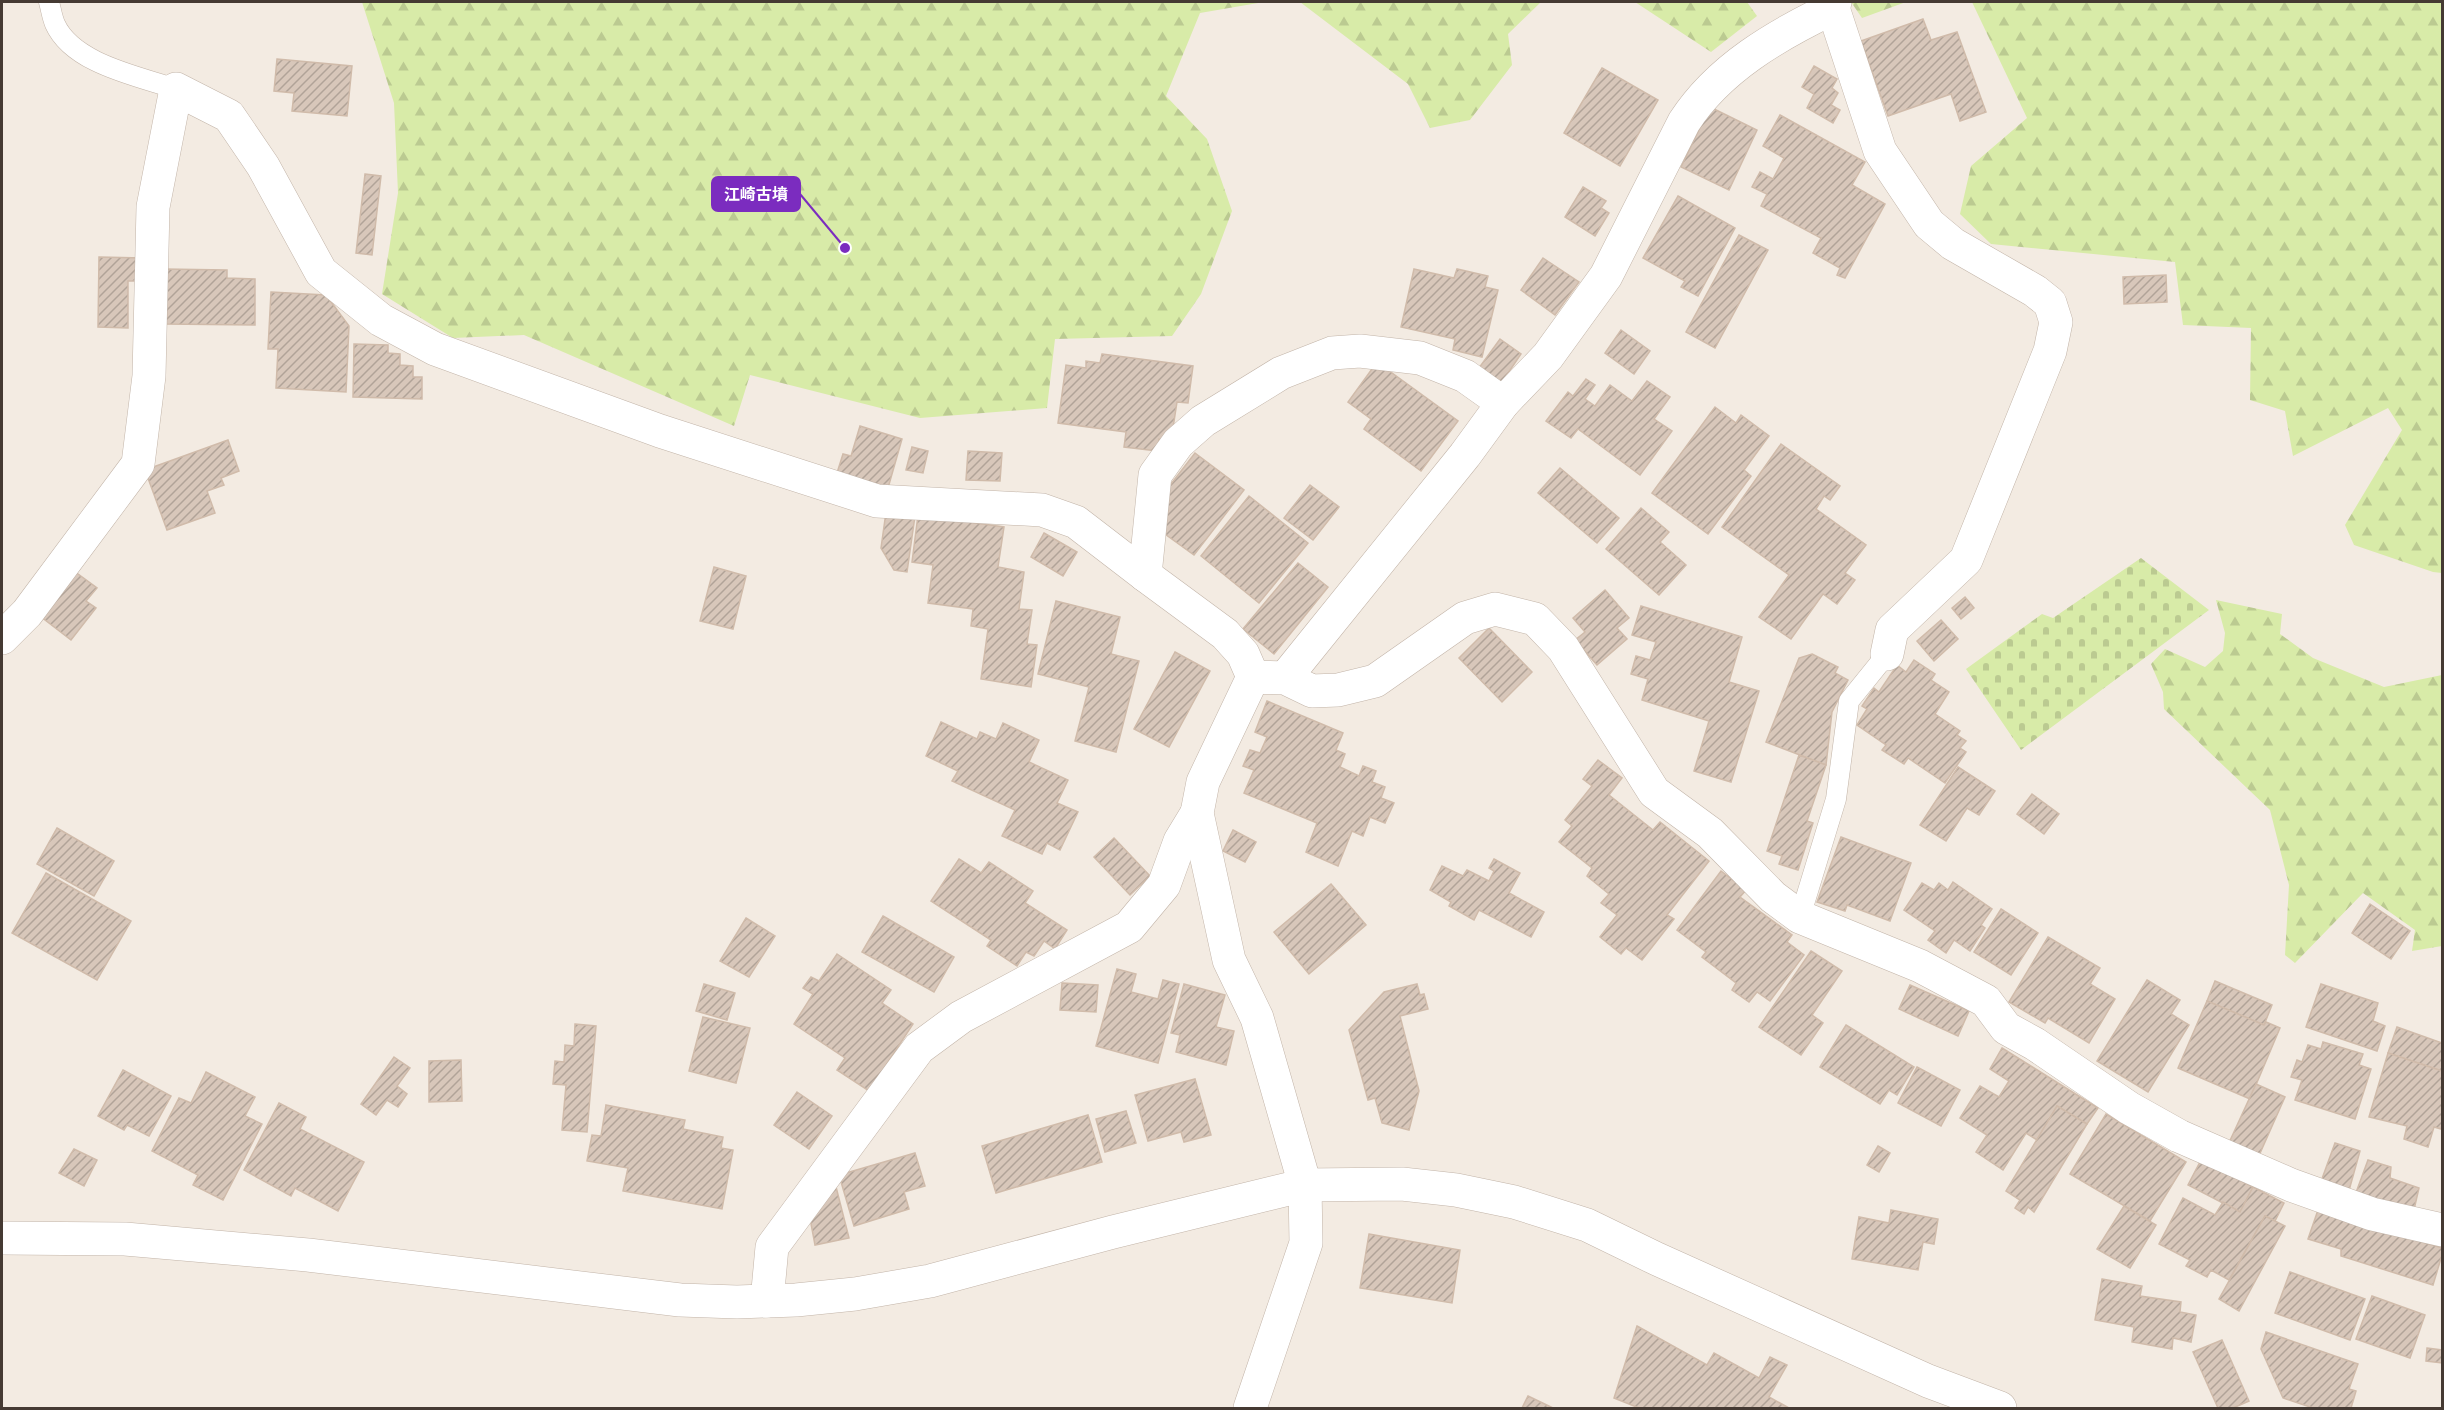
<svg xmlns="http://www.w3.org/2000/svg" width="2444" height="1410" viewBox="0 0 2444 1410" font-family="'Work Sans','Noto Sans JP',sans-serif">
<defs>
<pattern id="forest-firs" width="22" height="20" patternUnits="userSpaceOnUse" patternTransform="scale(1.5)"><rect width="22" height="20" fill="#d8eba8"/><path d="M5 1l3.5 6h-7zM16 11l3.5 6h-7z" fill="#bbca91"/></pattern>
<pattern id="cemetery-stones" width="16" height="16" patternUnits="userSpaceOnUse" patternTransform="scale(1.5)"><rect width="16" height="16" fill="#d8eba8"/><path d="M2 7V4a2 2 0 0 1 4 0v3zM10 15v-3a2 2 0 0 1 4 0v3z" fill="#bbca91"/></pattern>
<pattern id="building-hatch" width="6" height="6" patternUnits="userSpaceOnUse" patternTransform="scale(1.5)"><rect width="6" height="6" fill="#d8c7ba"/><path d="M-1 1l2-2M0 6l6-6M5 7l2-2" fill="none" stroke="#b1a398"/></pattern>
</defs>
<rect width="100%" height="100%" fill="#f3ebe2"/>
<g fill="url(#forest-firs)">
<path d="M362 2H1264L1200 13 1166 96 1207 139 1232 211 1201 294 1172 336 1055 339 1047 408 920 418 750 375 734 426 524 335 453 338 382 294 398 193 394 103Z"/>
<path d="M1300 2H1541L1508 34 1512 65 1470 120 1430 128 1408 84Z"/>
<path d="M1635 2H1747L1757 16 1711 52Z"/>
<path d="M1851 2H1906L1862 18Z"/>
<path d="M1972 2H2442V573L2433 572 2354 545 2345 525 2402 430 2388 408 2293 456 2285 411 2250 400 2251 328 2183 325 2175 262 1991 244 1960 214 1971 166 2027 118Z"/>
<path d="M2216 600 2282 614 2280 634 2313 658 2384 687 2442 675V946L2412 951 2415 930 2363 893 2295 963 2285 955 2289 885 2270 810 2164 709 2163 692 2151 664 2165 649 2205 667 2223 651 2225 633Z"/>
</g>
<path fill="url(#cemetery-stones)" d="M2141 558 2209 610 2021 750 1966 669 2042 614 2053 618Z"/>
<g fill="url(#building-hatch)" stroke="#d0bbaa" stroke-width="1.5">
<path d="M1923 19 1931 40 1957 32 1986 112 1960 121 1951 94 1888 116 1861 41Z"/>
<path d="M277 59 352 66 347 116 292 111 294 93 274 91Z"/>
<path d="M1814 66 1837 79 1832 88 1838 93 1831 105 1840 110 1833 123 1807 108 1814 94 1802 87Z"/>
<path d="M1602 68 1658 100 1620 166 1564 133Z"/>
<path d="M1710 107 1757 130 1729 190 1681 167Z"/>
<path d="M1780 115 1865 162 1852 185 1885 204 1845 278 1837 275 1840 268 1813 253 1821 238 1761 206 1767 194 1752 187 1760 172 1773 179 1784 158 1763 146Z"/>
<path d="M365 174 381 176 372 255 356 253Z"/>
<path d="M1583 187 1606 201 1601 208 1609 213 1595 236 1565 217Z"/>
<path d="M1678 196 1735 228 1698 296 1681 287 1685 281 1643 258Z"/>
<path d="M1739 235 1768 250 1715 348 1686 332Z"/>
<path d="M99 257 143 258 142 281H128V328L98 327Z"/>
<path d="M1543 258 1579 282 1555 315 1521 290Z"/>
<path d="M164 269 227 270V278L255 279V325L164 324Z"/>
<path d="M1414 269 1454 278 1457 269 1488 276 1485 287 1498 290 1482 357 1453 350 1455 339 1401 327Z"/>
<path d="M2166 275 2167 302 2124 304 2123 277Z"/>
<path d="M271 292 326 295 349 326 346 392 276 388 278 349H268Z"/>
<path d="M1621 330 1650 351 1634 374 1605 353Z"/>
<path d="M1500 339 1521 354 1498 388 1476 372Z"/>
<path d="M354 344 388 345V353L400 354V365L413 366V377H422V399L353 397Z"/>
<path d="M1102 354 1193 366 1188 403 1177 402 1171 441 1159 439 1157 451 1124 447 1126 432 1058 423 1066 365 1086 368V361L1100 363Z"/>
<path d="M1377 362 1458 421 1421 471 1364 429 1371 419 1348 402Z"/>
<path d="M1586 379 1595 385 1585 399 1595 406 1610 385 1632 401 1647 381 1670 397 1654 419 1672 431 1640 475 1578 429 1571 438 1546 421 1568 392 1573 396Z"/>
<path d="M1715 407 1736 423 1741 415 1769 436 1744 470 1751 476 1708 534 1652 493Z"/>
<path d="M860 426 902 439 888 488 837 473 843 454 851 456Z"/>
<path d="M228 440 239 471 221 478 224 485 207 491 215 513 167 530 145 470Z"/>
<path d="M1781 444 1840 486 1830 500 1824 496 1816 509 1866 545 1845 573 1855 580 1837 604 1823 594 1791 639 1759 617 1789 575 1722 527Z"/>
<path d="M912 447 928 451 923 473 906 470Z"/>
<path d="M968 451 1002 453 1000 481 966 480Z"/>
<path d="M1195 453 1244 490 1194 555 1162 532 1164 493Z"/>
<path d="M1560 468 1619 518 1597 543 1538 493Z"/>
<path d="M1310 485 1339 507 1313 540 1284 518Z"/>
<path d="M1249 496 1308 543 1259 603 1201 556Z"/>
<path d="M1641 508 1669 532 1660 542 1686 565 1659 595 1606 549Z"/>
<path d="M886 512 915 516 907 572 894 570 881 548Z"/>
<path d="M918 515 1004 527 998 567 1024 572 1019 609 1032 610 1027 644 1037 645 1031 687 981 679 988 629 971 626 973 609 928 603 933 565 912 562Z"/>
<path d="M1044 533 1077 552 1063 576 1031 557Z"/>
<path d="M1298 563 1328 587 1274 654 1243 629Z"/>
<path d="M714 567 746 576 733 629 700 621Z"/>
<path d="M74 571 97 588 86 601 96 608 71 640 40 616Z"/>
<path d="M1605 590 1629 618 1617 628 1627 639 1597 665 1575 640 1585 632 1573 618Z"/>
<path d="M1965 597 1974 608 1961 619 1952 608Z"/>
<path d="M1056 601 1120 617 1111 654 1139 661 1116 752 1075 741 1089 687 1038 674Z"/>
<path d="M1641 606 1742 637 1729 682 1759 691 1731 782 1694 771 1709 721 1642 700 1648 679 1631 674 1636 656 1650 660 1656 642 1632 635Z"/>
<path d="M1941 620 1958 639 1934 661 1917 641Z"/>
<path d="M1489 628 1532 672 1502 702 1459 658Z"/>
<path d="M1175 652 1210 671 1169 747 1134 729Z"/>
<path d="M1812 654 1838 667 1835 673 1848 680 1832 712 1826 765 1766 742 1799 658Z"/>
<path d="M1914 660 1935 674 1931 680 1949 692 1935 714 1960 731 1957 735 1966 741 1960 748 1966 752 1945 783 1908 758 1904 764 1882 750 1886 745 1857 725 1867 709 1862 706 1874 688 1879 692 1897 665 1906 672Z"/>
<path d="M1267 701 1343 733 1336 750 1345 754 1340 767 1359 776 1363 766 1376 771 1372 782 1385 787 1381 798 1394 803 1385 823 1370 817 1363 836 1352 831 1338 866 1306 852 1317 823 1244 793 1254 770 1243 766 1250 750 1260 753 1267 737 1255 732Z"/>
<path d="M941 722 977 739 980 732 996 739 1003 723 1039 740 1029 762 1068 780 1057 803 1078 812 1060 850 1047 843 1042 854 1002 836 1015 810 952 781 958 771 926 756Z"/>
<path d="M1799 755 1826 765 1807 821 1813 823 1798 870 1779 864 1782 856 1767 851Z"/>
<path d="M1598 760 1622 778 1609 795 1653 830 1660 822 1709 861 1667 915 1674 919 1642 960 1626 948 1621 954 1600 937 1617 915 1601 903 1609 894 1587 876 1592 868 1559 842 1572 826 1565 820 1592 786 1583 779Z"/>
<path d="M1958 767 1995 791 1979 815 1967 808 1946 841 1920 825Z"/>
<path d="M2032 794 2059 814 2044 834 2017 814Z"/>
<path d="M57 828 114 861 94 896 37 864Z"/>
<path d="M1233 830 1256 842 1245 862 1223 851Z"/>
<path d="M1841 837 1911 863 1890 921 1847 905 1845 911 1817 902Z"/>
<path d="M1114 838 1150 876 1130 895 1094 857Z"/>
<path d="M959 859 981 873 989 862 1033 891 1025 903 1067 930 1055 949 1044 941 1034 956 1026 952 1017 966 987 946 991 940 931 901Z"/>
<path d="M1494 859 1520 873 1509 893 1544 912 1531 937 1479 910 1474 920 1449 906 1451 902 1430 890 1442 866 1463 876 1467 870 1489 881 1494 871 1489 868Z"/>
<path d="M1721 871 1746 890 1740 897 1792 935 1787 942 1804 955 1770 1001 1757 992 1749 1002 1732 990 1736 983 1702 957 1706 952 1677 930Z"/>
<path d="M46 873 131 921 97 980 12 933Z"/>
<path d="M1953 882 1992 909 1981 925 1985 928 1970 951 1954 940 1946 953 1928 940 1935 931 1904 910 1922 883 1934 890 1939 883 1948 890Z"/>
<path d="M1331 884 1366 925 1309 974 1274 932Z"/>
<path d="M2370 904 2410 931 2391 959 2352 933Z"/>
<path d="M2001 909 2038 933 2011 975 1974 952Z"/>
<path d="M883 916 954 957 934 992 862 952Z"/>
<path d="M746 918 775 936 749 977 720 961Z"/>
<path d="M2048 937 2100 968 2090 984 2115 999 2089 1043 2048 1018 2045 1023 2009 1002Z"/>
<path d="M1811 951 1842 971 1812 1015 1823 1023 1801 1055 1759 1027Z"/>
<path d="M837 954 891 990 882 1003 913 1024 869 1091 837 1070 845 1058 794 1024 813 994 803 988 811 977 819 981Z"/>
<path d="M1117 969 1136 974 1131 992 1158 999 1163 980 1179 984 1158 1063 1096 1046Z"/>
<path d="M2147 980 2180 1000 2171 1014 2189 1025 2148 1092 2097 1061Z"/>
<path d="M2215 981 2272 1005 2264 1025 2207 1001Z"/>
<path d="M1062 983 1098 985 1096 1012 1060 1010Z"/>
<path d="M704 984 735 993 727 1020 696 1011Z"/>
<path d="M1184 984 1225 995 1216 1027 1234 1031 1226 1065 1176 1052 1180 1035 1171 1033Z"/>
<path d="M1417 984 1420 995 1424 994 1428 1009 1400 1016 1419 1091 1409 1130 1382 1123 1375 1098 1368 1100 1349 1030 1384 992Z"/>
<path d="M2321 984 2378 1003 2373 1021 2385 1026 2377 1051 2306 1027Z"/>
<path d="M1910 985 1969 1011 1958 1036 1899 1009Z"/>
<path d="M2207 1001 2264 1025 2266 1022 2280 1028 2250 1099 2178 1068Z"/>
<path d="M703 1017 750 1028 736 1083 689 1071Z"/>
<path d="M575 1024 596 1026 587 1132 562 1130 566 1085 553 1084 555 1061 564 1062 565 1045 574 1046Z"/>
<path d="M1846 1025 1914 1067 1897 1095 1889 1090 1880 1104 1820 1067Z"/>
<path d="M2397 1027 2442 1043V1071L2388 1053Z"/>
<path d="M2323 1042 2363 1054 2359 1065 2371 1069 2355 1119 2295 1100 2302 1080 2291 1077 2297 1060 2302 1062 2308 1045 2321 1049Z"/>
<path d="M2002 1048 2098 1108 2087 1124 2057 1106 2037 1140 2026 1133 2003 1170 1976 1152 1987 1135 1960 1118 1980 1086 1999 1097 2009 1081 1990 1069Z"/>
<path d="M2388 1053 2442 1071V1125L2441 1129 2434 1127 2428 1147 2404 1139 2407 1126 2369 1117Z"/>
<path d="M394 1057 410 1068 397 1086 407 1094 398 1107 387 1100 376 1115 361 1104Z"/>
<path d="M461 1060 462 1101 429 1102V1061Z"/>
<path d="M1917 1067 1960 1090 1941 1126 1898 1103Z"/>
<path d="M123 1070 171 1096 149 1136 127 1125 124 1130 98 1116Z"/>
<path d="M206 1072 255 1097 245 1116 262 1124 223 1200 193 1185 198 1175 152 1151 179 1098 191 1103Z"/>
<path d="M1195 1079 1211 1135 1184 1142 1181 1132 1148 1141 1135 1095Z"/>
<path d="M2256 1084 2285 1097 2257 1160 2227 1147Z"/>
<path d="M797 1092 832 1116 809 1149 774 1125Z"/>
<path d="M279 1103 306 1117 300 1129 364 1162 338 1211 295 1188 291 1196 244 1170Z"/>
<path d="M606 1105 685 1120 683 1129 723 1137 721 1148 733 1150 722 1209 623 1191 628 1168 587 1161 592 1135 601 1136Z"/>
<path d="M2057 1106 2087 1124 2034 1212 2028 1207 2024 1214 2015 1208 2020 1200 2006 1191Z"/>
<path d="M1126 1111 1136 1143 1105 1152 1096 1119Z"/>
<path d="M2106 1114 2186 1162 2150 1221 2070 1174Z"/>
<path d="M1088 1115 1102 1162 996 1193 982 1146Z"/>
<path d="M2335 1143 2360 1151 2348 1194 2319 1187Z"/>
<path d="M1878 1146 1890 1153 1879 1172 1867 1165Z"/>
<path d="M74 1149 97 1160 84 1186 59 1173Z"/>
<path d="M915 1153 925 1186 904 1192 909 1209 854 1226 839 1175Z"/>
<path d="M2201 1160 2253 1187 2240 1212 2188 1185Z"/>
<path d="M2368 1160 2391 1167 2390 1178 2419 1188 2413 1214 2354 1198Z"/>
<path d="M834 1179 849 1238 815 1245 809 1213Z"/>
<path d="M2253 1187 2284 1203 2275 1221 2265 1216 2229 1280 2211 1270 2207 1277 2186 1266 2190 1260 2159 1244 2183 1198 2215 1215 2223 1202 2240 1212Z"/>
<path d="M2124 1206 2156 1225 2130 1268 2097 1249Z"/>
<path d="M1891 1210 1938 1219 1934 1244 1923 1242 1918 1270 1852 1259 1859 1217 1889 1223Z"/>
<path d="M2318 1210 2442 1248V1255L2433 1285 2341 1256V1249L2308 1239Z"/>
<path d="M2265 1216 2285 1226 2239 1311 2219 1299Z"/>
<path d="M1369 1234 1460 1250 1452 1303 1360 1288Z"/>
<path d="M2290 1272 2365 1299 2350 1340 2275 1313Z"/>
<path d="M2102 1279 2142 1286 2140 1296 2181 1302 2180 1312 2196 1315 2191 1342 2173 1338 2172 1349 2132 1342 2134 1327 2095 1320Z"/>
<path d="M2372 1296 2425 1315 2410 1358 2356 1339Z"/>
<path d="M1637 1326 1707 1365 1714 1353 1759 1378 1770 1357 1787 1365 1769 1397 1789 1408H1639L1614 1398Z"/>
<path d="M2266 1332 2358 1364 2349 1389 2356 1391 2351 1408H2313L2283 1398 2261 1349Z"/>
<path d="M2222 1340 2249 1401 2233 1408H2218L2193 1352Z"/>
<path d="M2427 1348 2442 1350V1363L2426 1361Z"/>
<path d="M1528 1396 1553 1408H1522Z"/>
</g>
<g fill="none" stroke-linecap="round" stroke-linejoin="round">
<g stroke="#c2b4a8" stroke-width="21">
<g id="service">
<path d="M49 2C51 9 52 17 55 24 73 64 138 76 176 89"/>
<path d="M1800 917 1836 799 1849 701 1887 654"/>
</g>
</g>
<g stroke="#c2b4a8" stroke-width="34">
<g id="minor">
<path d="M1833 8 1880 151 1929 224 1953 244 2035 291 2050 303 2056 322 2050 351 1966 560 1892 630 1887 654"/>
<path d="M1145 575 1225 634 1243 654 1253 677"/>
<path d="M2 638 27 613 138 464 149 376 153 207 176 89 229 116 263 166 321 272 381 320 435 349 660 431 877 501 1042 510 1076 522 1145 575 1155 475 1178 443 1203 421 1281 373 1332 353 1360 351 1420 358 1465 376 1503 403"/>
<path d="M1285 678 1465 455 1503 403 1548 356 1606 276 1684 122C1719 68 1777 35 1833 8L1835 2"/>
<path d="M767 1301 772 1247 919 1048 961 1017 1129 927 1164 885 1180 841 1197 813"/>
<path d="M1250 1408 1306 1243 1305 1185 1257 1018 1229 960 1197 813 1203 782 1253 677 1285 678 1312 691 1338 690 1375 681 1465 618 1495 609 1535 619 1563 648 1654 792 1710 833 1773 897 1800 917 1920 966 1986 1001 2006 1028 2035 1044 2129 1108 2179 1136 2291 1185 2372 1214 2442 1230"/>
</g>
</g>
<g stroke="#c2b4a8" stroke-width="34">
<path id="tertiary" d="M2 1238 125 1239 308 1255 680 1300 737 1302 796 1300 855 1294 930 1281 1113 1232 1305 1185 1402 1184 1456 1190 1514 1202 1587 1225 1657 1259 1928 1381 2000 1408"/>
</g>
<use href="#service" stroke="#fff" stroke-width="20"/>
<use href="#minor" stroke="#fff" stroke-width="33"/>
<use href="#tertiary" stroke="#fff" stroke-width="33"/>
</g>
<path fill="none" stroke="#7b2cbf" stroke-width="2" d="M845 248L800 194"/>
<circle fill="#7b2cbf" stroke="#fff" stroke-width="2" cx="845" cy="248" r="6"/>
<rect fill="#7b2cbf" stroke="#7b2cbf" stroke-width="2" x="712" y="177" width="88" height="34" rx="6"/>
<g font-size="16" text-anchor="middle" font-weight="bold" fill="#fff">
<text x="756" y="200">江崎古墳</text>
</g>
<rect width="2444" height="1410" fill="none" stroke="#453a33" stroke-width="6"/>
</svg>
